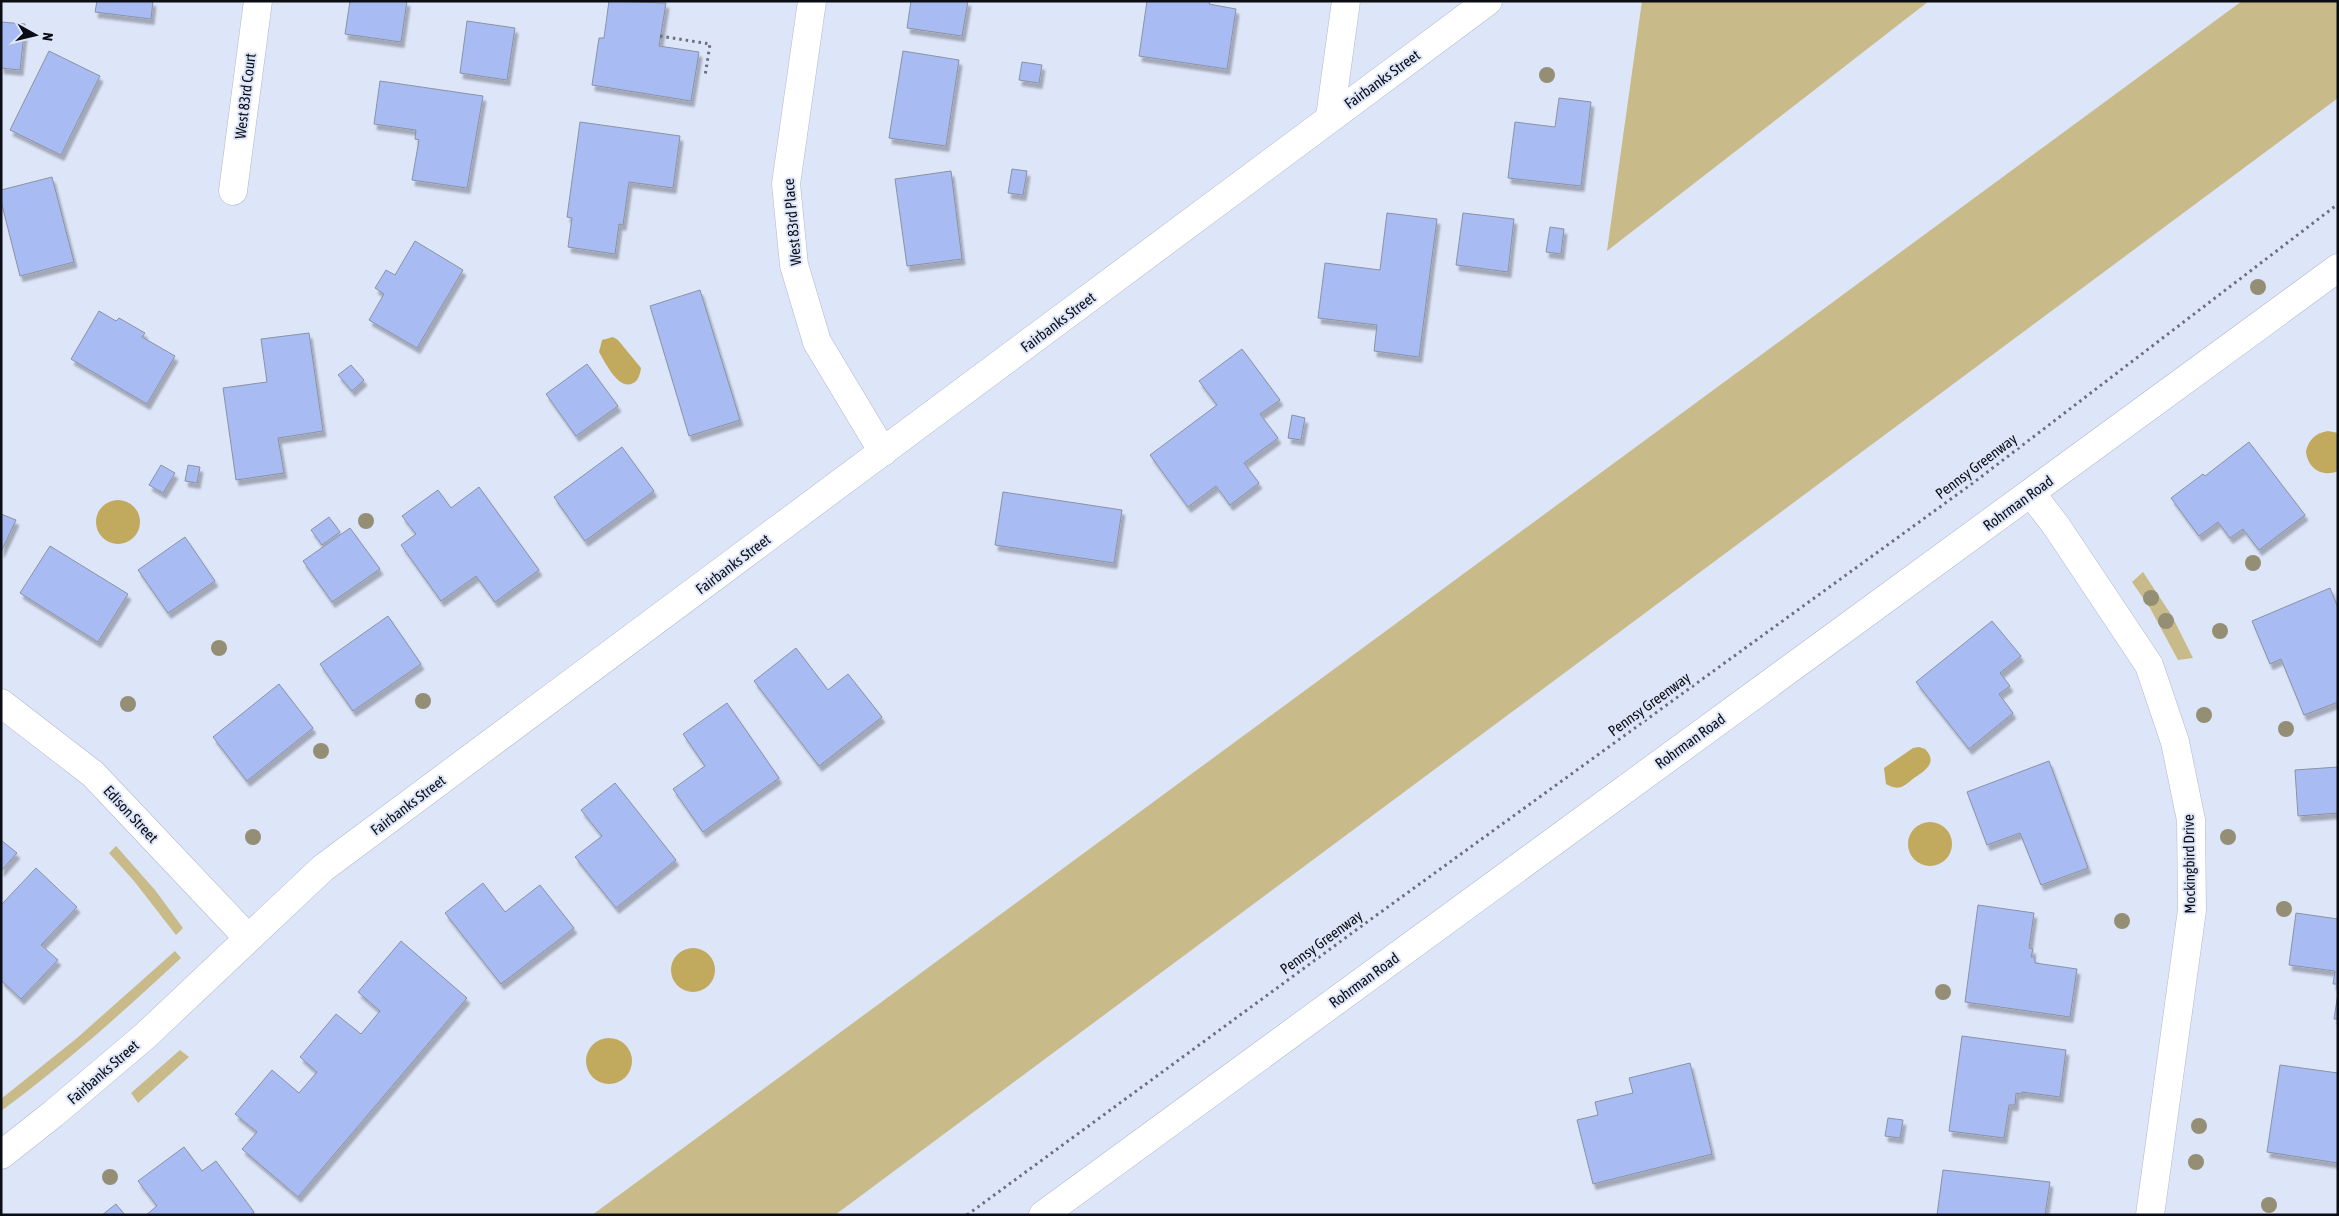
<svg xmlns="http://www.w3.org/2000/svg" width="2339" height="1216" viewBox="0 0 2339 1216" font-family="'Asap Condensed',sans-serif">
<defs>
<filter id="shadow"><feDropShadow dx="3" dy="5.5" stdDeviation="1" flood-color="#0004"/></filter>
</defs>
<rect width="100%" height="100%" fill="#dde5f9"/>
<g fill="#c9ba89">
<path d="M1642 1H1929L1607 251Z"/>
<path d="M2242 1H2338V98L835 1215H592Z"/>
<path d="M2143 572 2172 616 2193 658 2178 660 2150 608 2132 582Z"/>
<path d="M116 846 155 890 183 928 176 935 134 881 109 853Z"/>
<path d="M175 951 181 958C123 1012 65 1064 1 1111V1099L77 1038Z"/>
<path d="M180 1050 189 1057 138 1103 131 1093Z"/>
</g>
<g fill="#c1aa5d">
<path d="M613 337 618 340 641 368C640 375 638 382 631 384 617 388 605 362 599 352L602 340Z"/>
<path d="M2328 431 2338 433V471C2322 478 2307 468 2306 451 2309 439 2316 433 2328 431Z"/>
<circle cx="118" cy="522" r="22"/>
<path d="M1919 747 1925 749C1938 762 1926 770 1914 778 1910 781 1905 786 1901 787 1895 789 1890 786 1886 784L1884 768 1913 748Z"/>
<circle cx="1930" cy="844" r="22"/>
<circle cx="693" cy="970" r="22"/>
<circle cx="609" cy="1061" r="23"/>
</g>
<g fill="#a8bcf3" stroke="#8a92a4" filter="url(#shadow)">
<path d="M97 1H153L151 19 95 12Z"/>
<path d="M350 1H407L401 42 345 34Z"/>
<path d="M609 1 666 3 659 46 699 52 691 101 592 85 599 38H604Z"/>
<path d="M911 1H968L962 36 907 28Z"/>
<path d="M1147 1H1210L1209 4 1236 9 1227 69 1139 56Z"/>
<path d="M467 21 515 28 507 80 460 73Z"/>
<path d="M1 22 25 24 20 70 1 68Z"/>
<path d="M49 51 100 76 61 155 10 130Z"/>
<path d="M903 51 959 60 946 146 889 138Z"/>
<path d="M1022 62 1042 65 1039 83 1019 80Z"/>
<path d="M380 81 483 96 467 188 412 180 419 140 415 139 416 130 374 124Z"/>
<path d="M1559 98 1591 102 1581 186 1508 178 1515 122 1555 127Z"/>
<path d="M580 122 680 136 673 188 629 182 623 225 619 224 615 254 568 247 572 218 567 217Z"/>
<path d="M1012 169 1027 171 1023 195 1008 193Z"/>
<path d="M951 171 962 259 907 266 895 179Z"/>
<path d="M52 177 74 262 20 276 1 201V190Z"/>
<path d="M1387 213 1437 219 1419 357 1374 351 1377 325 1318 318 1325 263 1380 270Z"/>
<path d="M1463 213 1514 219 1508 272 1456 265Z"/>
<path d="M1550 227 1564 229 1561 254 1546 252Z"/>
<path d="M415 241 463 270 417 348 369 320 384 294 375 288 386 270 395 275Z"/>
<path d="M700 290 740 420 689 436 650 306Z"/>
<path d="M99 311 116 321 119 318 145 333 142 337 175 356 147 404 71 359Z"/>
<path d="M309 333 323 431 278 438 284 473 236 480 223 388 267 382 261 339Z"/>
<path d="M1242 349 1280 400 1260 414 1278 438 1244 463 1259 483 1230 505 1216 486 1188 507 1150 455 1217 405 1199 381Z"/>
<path d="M587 364 618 406 576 436 546 394Z"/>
<path d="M351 365 364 380 352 391 338 375Z"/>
<path d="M1292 415 1305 418 1301 440 1288 438Z"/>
<path d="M2249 442 2305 515 2259 550 2243 529 2230 538 2218 522 2199 536 2171 498 2203 474 2205 476Z"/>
<path d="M622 447 654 491 585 541 554 497Z"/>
<path d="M161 465 175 473 163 493 149 485Z"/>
<path d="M188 465 200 467 197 483 185 481Z"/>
<path d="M479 487 539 570 495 602 476 576 441 601 401 545 416 534 402 516 438 490 451 508Z"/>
<path d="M1003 492 1122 510 1114 563 995 545Z"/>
<path d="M1 514 16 520 1 552Z"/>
<path d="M329 517 340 532 322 545 311 530Z"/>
<path d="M350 528 380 569 332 602 303 561Z"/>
<path d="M185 537 215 581 168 613 138 570Z"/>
<path d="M50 546 128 594 98 642 20 593Z"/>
<path d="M2330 588 2338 608V702L2304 715 2281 659 2270 664 2252 621Z"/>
<path d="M388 616 421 664 353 711 320 664Z"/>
<path d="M1992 621 2021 656 2000 673 2010 686 1999 694 2013 713 1969 749 1916 682Z"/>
<path d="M796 648 828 690 848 674 882 717 819 766 754 681Z"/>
<path d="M279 684 313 728 247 781 213 737Z"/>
<path d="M727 703 779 778 703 832 673 789 705 766 683 734Z"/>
<path d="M2049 761 2088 868 2041 885 2020 833 1987 845 1967 792Z"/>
<path d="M2338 767V813L2298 816 2295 770Z"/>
<path d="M615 783 676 860 616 908 575 857 602 836 581 810Z"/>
<path d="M1 840 17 853 1 871Z"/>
<path d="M36 868 77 907 41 945 58 960 21 999 1 980V905Z"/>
<path d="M483 883 505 912 540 885 574 928 501 984 445 913Z"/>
<path d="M1978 905 2034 913 2029 948 2033 949 2031 957H2035V963L2077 969 2070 1017 1965 1002Z"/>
<path d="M2296 913 2338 919V984H2333L2335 971 2289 965Z"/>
<path d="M401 941 467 998 298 1197 242 1149 257 1132 235 1114 272 1070 299 1093 317 1072 300 1057 336 1014 361 1034 380 1011 358 992Z"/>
<path d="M2338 993V1019H2334Z"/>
<path d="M1962 1036 2066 1050 2060 1097 2022 1092 2021 1094 2016 1093 2015 1105H2009L2004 1138 1949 1131Z"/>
<path d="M1690 1063 1712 1154 1593 1184 1577 1120 1598 1115 1595 1102 1633 1093 1629 1078Z"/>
<path d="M2280 1065 2338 1073V1163L2267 1152Z"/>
<path d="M1888 1118 1903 1120 1900 1138 1885 1136Z"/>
<path d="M184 1147 202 1171 216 1161 254 1212 250 1215H146L157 1206 138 1181Z"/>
<path d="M1943 1170 2050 1182 2045 1215H1937Z"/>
<path d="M116 1204 125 1215H102Z"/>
</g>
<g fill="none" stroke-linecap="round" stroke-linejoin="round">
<g stroke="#b1b8cc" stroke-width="29">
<g id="minor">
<path d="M812 1 786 184 794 265 817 342 883 452"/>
<path d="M1330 117 1346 1"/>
<path d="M233 191 258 1"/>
<path d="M2031 493 2057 527 2149 665 2175 742 2191 820 2192 910 2150 1215"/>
<path d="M1 703 93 774 248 938"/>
<path d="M1 1155 53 1114 145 1036 323 868 1488 1"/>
<path d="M1043 1215 2338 268"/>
</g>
</g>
<g stroke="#6a6f7b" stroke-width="3" stroke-dasharray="2.5 4" stroke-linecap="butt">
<path d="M660 36 710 44 705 76"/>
<path d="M967 1215 1363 925 1973 483 2338 204"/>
</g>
<use href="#minor" stroke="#fff" stroke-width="28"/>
</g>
<g fill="#938e74">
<circle cx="1547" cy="75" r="8"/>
<circle cx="2258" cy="287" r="8"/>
<circle cx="366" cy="521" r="8"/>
<circle cx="2253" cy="563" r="8"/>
<circle cx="2151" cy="598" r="8"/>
<circle cx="2166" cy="621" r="8"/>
<circle cx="2220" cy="631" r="8"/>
<circle cx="219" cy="648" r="8"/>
<circle cx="423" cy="701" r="8"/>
<circle cx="128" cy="704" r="8"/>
<circle cx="2204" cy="715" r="8"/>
<circle cx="2286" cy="729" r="8"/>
<circle cx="321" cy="751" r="8"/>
<circle cx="253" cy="837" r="8"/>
<circle cx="2228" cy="837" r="8"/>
<circle cx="2284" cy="909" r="8"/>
<circle cx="2122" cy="921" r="8"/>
<circle cx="1943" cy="992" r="8"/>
<circle cx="2199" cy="1126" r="8"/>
<circle cx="2196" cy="1162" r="8"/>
<circle cx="110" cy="1177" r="8"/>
<circle cx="2269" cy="1205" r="8"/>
</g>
<g text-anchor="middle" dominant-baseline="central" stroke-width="4" stroke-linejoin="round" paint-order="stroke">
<g font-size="15" fill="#0b0d14" stroke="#dde5f9">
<text transform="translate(1382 79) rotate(-36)">Fairbanks Street</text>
<text transform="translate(245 96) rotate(-83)">West 83rd Court</text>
<text transform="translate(792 222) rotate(-95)">West 83rd Place</text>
<text transform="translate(1058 322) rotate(-37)">Fairbanks Street</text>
<text transform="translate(1976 466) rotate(-37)">Pennsy Greenway</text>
<text transform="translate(2018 503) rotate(-36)">Rohrman Road</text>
<text transform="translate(733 564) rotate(-37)">Fairbanks Street</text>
<text transform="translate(1649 704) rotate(-36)">Pennsy Greenway</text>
<text transform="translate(1690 741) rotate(-36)">Rohrman Road</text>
<text transform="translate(408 805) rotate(-37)">Fairbanks Street</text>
<text transform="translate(131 814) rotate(47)">Edison Street</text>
<text transform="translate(2189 864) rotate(-91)">Mockingbird Drive</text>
<text transform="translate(1321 942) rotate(-36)">Pennsy Greenway</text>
<text transform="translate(1364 980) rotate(-36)">Rohrman Road</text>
<text transform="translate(103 1072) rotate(-41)">Fairbanks Street</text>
</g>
</g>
<rect width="2339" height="1216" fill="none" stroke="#0b0d14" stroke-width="5"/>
<g transform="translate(35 35) rotate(98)" stroke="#dde5f9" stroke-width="4" paint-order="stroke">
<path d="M0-4L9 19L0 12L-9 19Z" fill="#0b0d14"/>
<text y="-8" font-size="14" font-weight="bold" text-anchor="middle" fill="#0b0d14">N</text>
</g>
</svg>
